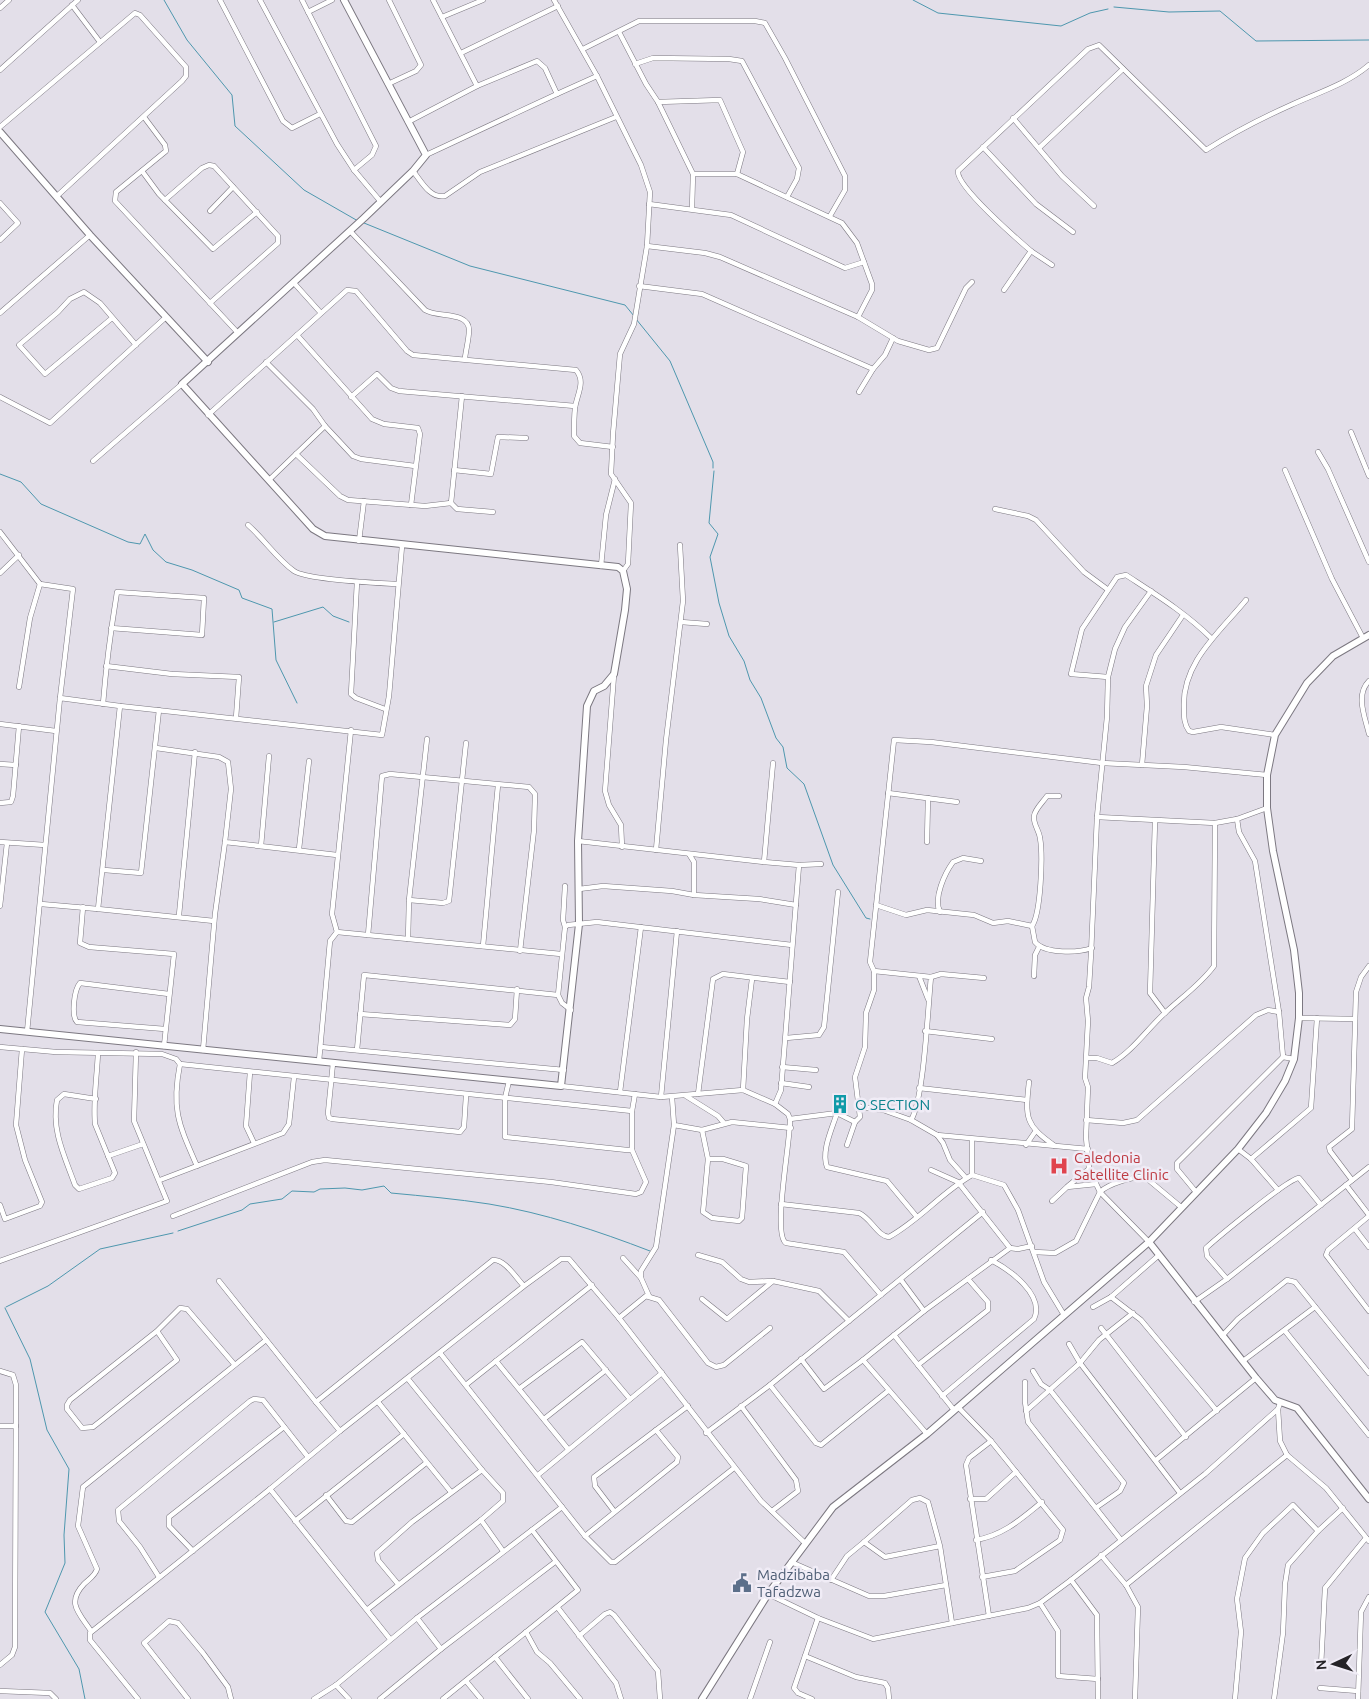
<svg xmlns="http://www.w3.org/2000/svg" width="1369" height="1699" viewBox="0 0 1369 1699" font-family="Ubuntu,sans-serif">
<rect width="100%" height="100%" fill="#e3dfe9"/>
<g fill="none" stroke-linecap="round" stroke-linejoin="round">
<g stroke="#4e97ae" stroke-width="1">
<path d="M164 0 187 40 232 95 235 126 304 190 358 221"/>
<path d="M913 0 938 13 1061 26 1090 13 1108 9"/>
<path d="M1114 7 1169 12 1220 11 1256 41 1369 40"/>
<path d="M364 223 470 266 625 305 634 316"/>
<path d="M636 319 670 361 713 462V468"/>
<path d="M714 471 709 523 718 534 710 557 719 603 729 636 744 661 750 680 761 698 776 738 783 747 787 768 804 784 833 865 866 918 870 919"/>
<path d="M0 474 21 482 41 504 128 542 140 544 145 534 153 550 166 562 192 570 239 590 242 598 272 609 276 660 297 703"/>
<path d="M274 622 323 607 333 616 349 622"/>
<path d="M178 1231 242 1210 250 1204 282 1199 292 1191 314 1192 320 1189 345 1188 362 1190 384 1186 391 1193C423 1196 457 1199 489 1204 544 1213 598 1231 650 1251"/>
<path d="M6 1307 48 1286 100 1249 173 1233"/>
<path d="M5 1308 30 1359 47 1430 69 1469 64 1535 65 1563 45 1612 79 1669 85 1699"/>
</g>
<g stroke="#7c7881" stroke-width="5.5">
<g id="street">
<path d="M220 0 283 121 292 128 320 114"/>
<path d="M260 0 337 144 354 170 381 202"/>
<path d="M302 0 376 146 372 155 354 170"/>
<path d="M554 0 597 76 641 165 650 192 647 246 634 324 620 354 613 434 611 474 631 503 628 564 623 571"/>
<path d="M72 5 100 42"/>
<path d="M0 8 9 0"/>
<path d="M308 12 332 0"/>
<path d="M442 17 483 0"/>
<path d="M619 32 646 84 658 102 693 174 692 208"/>
<path d="M583 49 639 21H755L765 23 785 58 845 176V190L830 216"/>
<path d="M461 53 558 6"/>
<path d="M635 64 653 58 729 59 742 61 799 168 797 179 787 197"/>
<path d="M0 70 78 0"/>
<path d="M388 84 416 71 421 65 389 0"/>
<path d="M477 86 537 61 545 68 557 94 597 76"/>
<path d="M658 102 720 100 743 152 737 174"/>
<path d="M144 117 165 145 166 151 116 192 115 201 238 333"/>
<path d="M1013 118 1062 176 1094 206"/>
<path d="M408 122 477 86 433 0"/>
<path d="M0 127 135 13 140 15 186 67V76L182 81 57 196"/>
<path d="M983 147 1036 204 1073 232"/>
<path d="M1039 148 1123 69"/>
<path d="M426 155 557 94"/>
<path d="M142 171 159 194 213 249 257 212"/>
<path d="M413 171C421 181 430 199 445 196L480 172 616 117"/>
<path d="M693 174H737L842 223 857 243 872 284V290L858 317"/>
<path d="M165 200 202 168 209 165 214 166 278 236V243L210 303"/>
<path d="M0 203 18 223 0 240"/>
<path d="M649 204 731 215 845 268 864 262"/>
<path d="M210 211 233 187"/>
<path d="M350 231 425 310C437 318 469 311 469 330 469 339 466 349 465 358"/>
<path d="M647 246 705 253 720 257 858 317 898 341 929 350 937 348 966 288 972 282"/>
<path d="M1031 251C1017 239 956 186 958 171L1088 49 1099 45 1206 150C1233 133 1262 118 1291 105 1317 93 1347 84 1369 65"/>
<path d="M294 283 320 312"/>
<path d="M639 286 702 294 873 369"/>
<path d="M1004 290 1031 251 1052 265"/>
<path d="M0 313 90 235"/>
<path d="M112 318 45 374 19 345 58 312 70 299 84 292 100 303 136 345"/>
<path d="M297 335 372 419 384 424 418 428 420 434 411 505"/>
<path d="M266 362 313 409 325 426 269 480"/>
<path d="M859 392 873 369 885 355 893 338"/>
<path d="M0 397 50 423 165 318"/>
<path d="M351 397 377 374 391 388 399 391 575 406"/>
<path d="M208 415 347 290 356 291 407 351 413 355 576 370C586 382 577 394 575 408 574 417 574 427 574 436L580 443 613 447"/>
<path d="M325 426 353 456 361 459 415 466"/>
<path d="M1351 432 1369 476"/>
<path d="M1318 452 1328 469 1369 562"/>
<path d="M296 454 340 496 348 500 425 506 451 503 457 509 493 512"/>
<path d="M93 461 182 384"/>
<path d="M454 470 491 474 498 437 526 438"/>
<path d="M1285 470 1332 579 1363 638"/>
<path d="M451 503 462 396"/>
<path d="M995 509 1028 516 1036 520 1084 572 1107 589"/>
<path d="M248 525C264 539 277 559 294 571 307 580 379 583 397 584"/>
<path d="M0 532 40 584 73 589 60 698"/>
<path d="M359 541 364 501"/>
<path d="M601 566 606 515 615 479"/>
<path d="M0 573 19 555"/>
<path d="M357 582 351 694 356 698 385 709"/>
<path d="M1151 591 1125 627 1115 649 1108 677 1107 717 1097 817 1215 823 1237 819 1267 808"/>
<path d="M1246 600C1220 632 1181 663 1184 709 1184 717 1184 724 1189 731L1193 732 1221 727 1275 735"/>
<path d="M681 622 707 624"/>
<path d="M106 666 172 674 239 677 236 718"/>
<path d="M614 675 605 791 609 805 621 825 622 847"/>
<path d="M1108 677 1071 674 1082 629 1117 577 1126 575C1155 594 1186 613 1211 638"/>
<path d="M1369 681C1355 695 1365 717 1369 734"/>
<path d="M19 687 30 618 40 584"/>
<path d="M103 704C106 666 111 629 117 592L204 598 202 635 111 628"/>
<path d="M0 724 56 731"/>
<path d="M351 730 332 914 337 932 561 954"/>
<path d="M156 748 219 757 228 762 231 789 225 842 337 855"/>
<path d="M0 764 16 765"/>
<path d="M1142 765 1147 706 1146 686 1156 655 1183 615"/>
<path d="M888 793 957 802"/>
<path d="M0 803 11 802 13 796 19 726"/>
<path d="M1097 817 1091 954 1089 987 1086 998 1088 1021 1085 1078 1088 1087 1086 1137 1089 1169 1100 1192 1149 1242"/>
<path d="M1237 819 1239 832 1255 861 1279 1012 1283 1057"/>
<path d="M1155 821 1150 993 1165 1013"/>
<path d="M578 841 764 862 773 763"/>
<path d="M0 842 45 845"/>
<path d="M927 842 928 798"/>
<path d="M261 846 269 756"/>
<path d="M299 849 309 761"/>
<path d="M656 850 666 740 683 601 680 545"/>
<path d="M689 854 694 862V895"/>
<path d="M764 862 799 865 781 1090 775 1104"/>
<path d="M799 865 821 864"/>
<path d="M104 870 141 873 159 710"/>
<path d="M579 889 603 886 672 891 694 895 759 899 796 905"/>
<path d="M409 900 443 903 449 901 466 743"/>
<path d="M41 904 98 909 120 706"/>
<path d="M876 905 906 915 927 910 974 915 993 923 1008 921 1032 926C1041 913 1043 855 1040 838 1039 830 1033 824 1034 816 1035 809 1043 802 1047 796H1059"/>
<path d="M0 906 7 843"/>
<path d="M83 907 80 943 89 947 174 954 164 1046"/>
<path d="M98 909 214 921"/>
<path d="M940 912C933 898 945 873 953 862L963 858 981 861"/>
<path d="M179 915 195 752"/>
<path d="M1032 926 1035 942C1045 954 1078 953 1092 948"/>
<path d="M565 927 563 920 565 886"/>
<path d="M368 935 382 776 390 774 529 787 535 794 534 830 520 951"/>
<path d="M408 939 409 900 427 739"/>
<path d="M483 946 498 785"/>
<path d="M874 971 931 977C928 1006 924 1100 911 1120"/>
<path d="M919 976 928 999"/>
<path d="M1034 976 1035 955 1039 947"/>
<path d="M931 977 941 974 984 978"/>
<path d="M571 1010 562 1003 558 995 565 927 568 925 597 922 792 945"/>
<path d="M360 1014 510 1025 515 1019 517 989"/>
<path d="M1299 1018 1355 1019"/>
<path d="M165 1029 77 1022C71 1016 74 990 80 983L169 994"/>
<path d="M925 1031 992 1039"/>
<path d="M27 1032 60 698 120 706 382 735 389 696 402 546"/>
<path d="M786 1038 819 1035 824 1027 838 892"/>
<path d="M0 1047 56 1052 162 1054 176 1059 180 1064 632 1111"/>
<path d="M321 1047 564 1070"/>
<path d="M203 1050 215 914 225 842"/>
<path d="M357 1050 364 975 558 995"/>
<path d="M1087 1058H1097L1112 1063C1133 1051 1148 1028 1166 1012 1182 997 1201 984 1214 966L1215 823"/>
<path d="M319 1061 330 941 337 932"/>
<path d="M333 1063 328 1113 329 1118 332 1119 460 1132 464 1127 466 1096"/>
<path d="M180 1064C171 1110 179 1125 197 1166"/>
<path d="M782 1067 816 1070"/>
<path d="M250 1072 246 1126 254 1143"/>
<path d="M509 1081 505 1098V1137L627 1150H632V1111L635 1094"/>
<path d="M1029 1082C1025 1118 1025 1125 1055 1146"/>
<path d="M781 1083 809 1087"/>
<path d="M561 1086 661 1097 743 1090 775 1104 788 1114 790 1119C791 1139 772 1234 786 1243L844 1252 881 1295"/>
<path d="M919 1088 1027 1100"/>
<path d="M743 1090 747 1019 752 979"/>
<path d="M620 1092 641 927"/>
<path d="M698 1094 713 979 723 974 790 982"/>
<path d="M686 1096 718 1116 724 1123"/>
<path d="M661 1097 677 931"/>
<path d="M672 1097 674 1125 702 1130 732 1122 791 1128"/>
<path d="M96 1099 64 1094 57 1100C51 1130 65 1157 75 1185L79 1189 112 1178 115 1173 95 1124C93 1101 97 1076 98 1053"/>
<path d="M859 1107 883 1110 911 1120 937 1135 1088 1149"/>
<path d="M837 1113C832 1129 821 1151 827 1167L887 1181 917 1217"/>
<path d="M790 1119 837 1113 855 1122 860 1117 855 1077 865 1047 866 1013 874 990V971L870 962 894 740 931 742 1102 763 1184 767 1267 775"/>
<path d="M1086 1120 1123 1123 1137 1120 1256 1015 1268 1010 1279 1012"/>
<path d="M702 1130 708 1159 703 1212 712 1218 739 1221 742 1218 746 1166 723 1159H708"/>
<path d="M937 1135 943 1143 950 1160 966 1178"/>
<path d="M847 1145 855 1122"/>
<path d="M1026 1145 1035 1132"/>
<path d="M1238 1149 1251 1159 1278 1190"/>
<path d="M108 1156 143 1144"/>
<path d="M1251 1159 1311 1108 1317 1018"/>
<path d="M931 1170 958 1182 1010 1248 1018 1249 1032 1246"/>
<path d="M972 1175V1139"/>
<path d="M160 1180 283 1133 289 1124 294 1077"/>
<path d="M1352 1180 1330 1151 1329 1147 1352 1129 1356 992 1361 977 1369 966"/>
<path d="M1346 1185 1369 1215"/>
<path d="M1068 1186 1089 1169"/>
<path d="M1196 1192 1177 1169V1163L1283 1057 1294 1059"/>
<path d="M1052 1201 1067 1187 1096 1184"/>
<path d="M781 1204 859 1213C871 1218 877 1236 889 1237 920 1220 942 1192 972 1175L1004 1185 1018 1210 1044 1282 1064 1315"/>
<path d="M0 1205 5 1219 40 1206 42 1202 25 1160 16 1125 22 1049"/>
<path d="M173 1216 312 1162 325 1160 551 1182 636 1194 641 1192 646 1182 632 1150"/>
<path d="M1369 1216 1328 1250 1326 1255 1369 1311"/>
<path d="M1355 1229 1369 1247"/>
<path d="M1034 1252 1055 1253 1076 1241 1100 1192C1108 1184 1134 1176 1145 1177L1181 1207"/>
<path d="M698 1255 722 1262 741 1279 749 1282 773 1281"/>
<path d="M623 1258 641 1278"/>
<path d="M0 1261 167 1201 134 1121 136 1052"/>
<path d="M1227 1279 1207 1256 1206 1248C1217 1238 1289 1178 1299 1178L1321 1205"/>
<path d="M901 1280 924 1311"/>
<path d="M219 1281 316 1402"/>
<path d="M524 1286C516 1278 505 1259 493 1260L316 1402 340 1431 524 1286 561 1259H569L619 1318 761 1501 805 1543"/>
<path d="M649 1296 641 1278V1271L656 1247 674 1125"/>
<path d="M1111 1297 1141 1320 1217 1411"/>
<path d="M702 1299 727 1319 773 1281 819 1291 849 1321"/>
<path d="M1194 1302 1227 1279 1369 1167"/>
<path d="M1093 1307 1111 1297 1159 1255"/>
<path d="M619 1318 646 1296 659 1300 708 1363 716 1367 724 1365 770 1328"/>
<path d="M1101 1328 1186 1437"/>
<path d="M157 1331 70 1400 67 1405V1409L82 1428 93 1427 102 1420 177 1360 157 1331 180 1308 187 1309 234 1364"/>
<path d="M1285 1331 1369 1435"/>
<path d="M894 1335 954 1410"/>
<path d="M1222 1336 1238 1319 1287 1280 1295 1282 1369 1373"/>
<path d="M1069 1344 1080 1363 1180 1493"/>
<path d="M440 1353 585 1536 611 1562H615L734 1468"/>
<path d="M801 1359 824 1389 863 1360"/>
<path d="M496 1361 568 1449"/>
<path d="M1243 1361 1315 1307"/>
<path d="M918 1365 988 1310V1302L968 1279"/>
<path d="M0 1371 13 1375 16 1385 15 1647 12 1655 0 1665"/>
<path d="M1033 1371 1041 1384 1050 1390 1124 1483 1120 1491 1097 1507"/>
<path d="M408 1379 482 1470"/>
<path d="M1025 1382V1402L1028 1422 1121 1540"/>
<path d="M467 1384 592 1285"/>
<path d="M770 1385 816 1443 821 1445 888 1391"/>
<path d="M520 1388 582 1342 630 1399"/>
<path d="M942 1396 1034 1319C1045 1295 1010 1270 991 1260"/>
<path d="M378 1402 451 1492"/>
<path d="M741 1406 796 1480 798 1491 772 1511"/>
<path d="M958 1407 991 1441 1063 1530 1060 1540 1015 1571 982 1577"/>
<path d="M1278 1409 1280 1441 1287 1455 1326 1488 1369 1541"/>
<path d="M1026 1411 1080 1363 1099 1340 1133 1313"/>
<path d="M544 1419 606 1370"/>
<path d="M0 1426H16"/>
<path d="M656 1430 688 1406"/>
<path d="M706 1433 770 1385 983 1212"/>
<path d="M927 1434 863 1360 924 1311 1010 1248"/>
<path d="M1156 1460 1256 1378"/>
<path d="M538 1475 662 1373"/>
<path d="M270 1489 340 1431"/>
<path d="M326 1495 346 1521 352 1522 426 1463"/>
<path d="M970 1499H986L1016 1472"/>
<path d="M295 1521 404 1434"/>
<path d="M585 1536 677 1462 678 1457 656 1430 594 1477 595 1486 614 1511"/>
<path d="M976 1540C1004 1535 1021 1519 1042 1502"/>
<path d="M940 1546 885 1557 864 1542 912 1500 920 1498 928 1502 940 1546 952 1623"/>
<path d="M193 1551 169 1526V1517L284 1427"/>
<path d="M1101 1555 1126 1585 1138 1607 1135 1699"/>
<path d="M791 1562 869 1596H884L946 1585"/>
<path d="M159 1577 140 1547 119 1521 118 1510 250 1401 254 1399 263 1400 308 1457"/>
<path d="M831 1580 847 1556 864 1542"/>
<path d="M1071 1580 1097 1615 1098 1699"/>
<path d="M398 1584 378 1560 377 1553 412 1522 482 1470 503 1493V1501L481 1520"/>
<path d="M1126 1585 1287 1455"/>
<path d="M768 1594 818 1618 873 1639 1028 1608 1040 1603 1071 1580 1205 1474 1278 1409 1280 1403"/>
<path d="M1040 1603 1058 1631V1676L1098 1679"/>
<path d="M558 1608 616 1683 621 1699"/>
<path d="M368 1609 481 1520 503 1551"/>
<path d="M989 1616 966 1465 969 1458 991 1441"/>
<path d="M417 1618 441 1649"/>
<path d="M91 1631C79 1613 66 1603 84 1584 89 1579 95 1576 97 1569L78 1526 83 1487 266 1340"/>
<path d="M526 1632 537 1652 550 1663 580 1699"/>
<path d="M579 1636 605 1614 610 1612 614 1615 658 1671 660 1699"/>
<path d="M805 1656 856 1677 885 1683 888 1688 889 1699"/>
<path d="M495 1657 528 1699"/>
<path d="M1321 1666 1325 1588 1366 1538"/>
<path d="M466 1681 481 1699"/>
<path d="M336 1685 349 1699"/>
<path d="M1320 1688 1358 1691"/>
<path d="M0 1691 50 1693 56 1699"/>
<path d="M138 1699 90 1640V1633L270 1489 390 1639"/>
<path d="M188 1699 144 1643 169 1621 178 1623 203 1653 228 1687 231 1699"/>
<path d="M314 1699 336 1685 417 1618 562 1507"/>
<path d="M380 1699 441 1649 555 1562"/>
<path d="M443 1699 578 1590 532 1530"/>
<path d="M750 1699 770 1642"/>
<path d="M812 1699 798 1693 794 1688 818 1618"/>
<path d="M1235 1699 1241 1632 1237 1599 1245 1558 1263 1533 1293 1505 1318 1531"/>
<path d="M1274 1699 1283 1633 1285 1584 1288 1565 1318 1531 1343 1508"/>
<path d="M1358 1699 1361 1612 1369 1597"/>
</g>
</g>
<g stroke="#7c7881" stroke-width="8">
<g id="secondary">
<path d="M0 132 90 235 208 362"/>
<path d="M0 1029 561 1086 579 924 578 841 587 706 594 691 604 686 614 674 625 610 627 589 623 571 618 567 325 536 313 529 182 384 364 218 413 171 426 155 344 0"/>
<path d="M1149 1242 1256 1378 1275 1400 1297 1408 1369 1499"/>
<path d="M702 1699 768 1594 833 1507 927 1434 1149 1242 1238 1149 1266 1113 1285 1081 1294 1059 1299 1018V993L1294 950 1273 851 1267 808V775L1275 735 1307 683 1333 656 1369 635"/>
</g>
</g>
<use href="#street" stroke="#fff" stroke-width="4.5"/>
<use href="#secondary" stroke="#fff" stroke-width="6"/>
</g>
<defs>
<g id="building-bare" transform="scale(1.5)"><path d="M-4-6H4V6H1V3H-1V6H-4ZM-2.5-4.3h1.7v1.8h-1.7ZM.8-4.3h1.7v1.8H.8ZM-2.5-1h1.7V.8h-1.7ZM.8-1h1.7V.8H.8Z" fill="#0f9aa8" stroke="#f0ecf6" stroke-width="2.5" paint-order="stroke"/></g>
<g id="hospital-bare" transform="scale(1.5)"><path d="M-5-5h3v3.5h4V-5h3V5h-3V1.5h-4V5h-3Z" fill="#e0444e" stroke="#f0ecf6" stroke-width="2.5" paint-order="stroke"/></g>
<g id="civic-bare" transform="scale(1.5)"><path d="M-.6-6.5H3V-4.5H.6V-3L4-1V1h2V6H-6V1h2V-1L-.6-3ZM-1.2 2.5V6h2.4V2.5Z" fill="#5c6f8a" stroke="#f0ecf6" stroke-width="2.5" paint-order="stroke"/></g>
</defs>
<g fill-rule="evenodd">
<use href="#building-bare" x="840" y="1104"/>
<use href="#hospital-bare" x="1059" y="1166"/>
<use href="#civic-bare" x="742" y="1583"/>
</g>
<g text-anchor="middle" dominant-baseline="central" stroke-width="5" stroke-linejoin="round" paint-order="stroke">
<g font-size="15" fill="#0d838f" stroke="#f0ecf6" text-anchor="start">
<text x="855" y="1104">O SECTION</text>
</g>
<g font-size="15" fill="#be3a42" stroke="#f0ecf6" text-anchor="start">
<text x="1074" y="1157">Caledonia<tspan x="1074" dy="17">Satellite Clinic</tspan></text>
</g>
<g font-size="15" fill="#4e5e75" stroke="#f0ecf6" text-anchor="start">
<text x="757" y="1574">Madzibaba<tspan x="757" dy="17">Tafadzwa</tspan></text>
</g>
</g>
<g transform="translate(1334 1664) rotate(266)" stroke="#f0ecf6" stroke-width="4" paint-order="stroke">
<path d="M0-4L9 19L0 12L-9 19Z" fill="#252327"/>
<text y="-8" font-size="14" font-weight="bold" text-anchor="middle" fill="#252327">N</text>
</g>
</svg>
